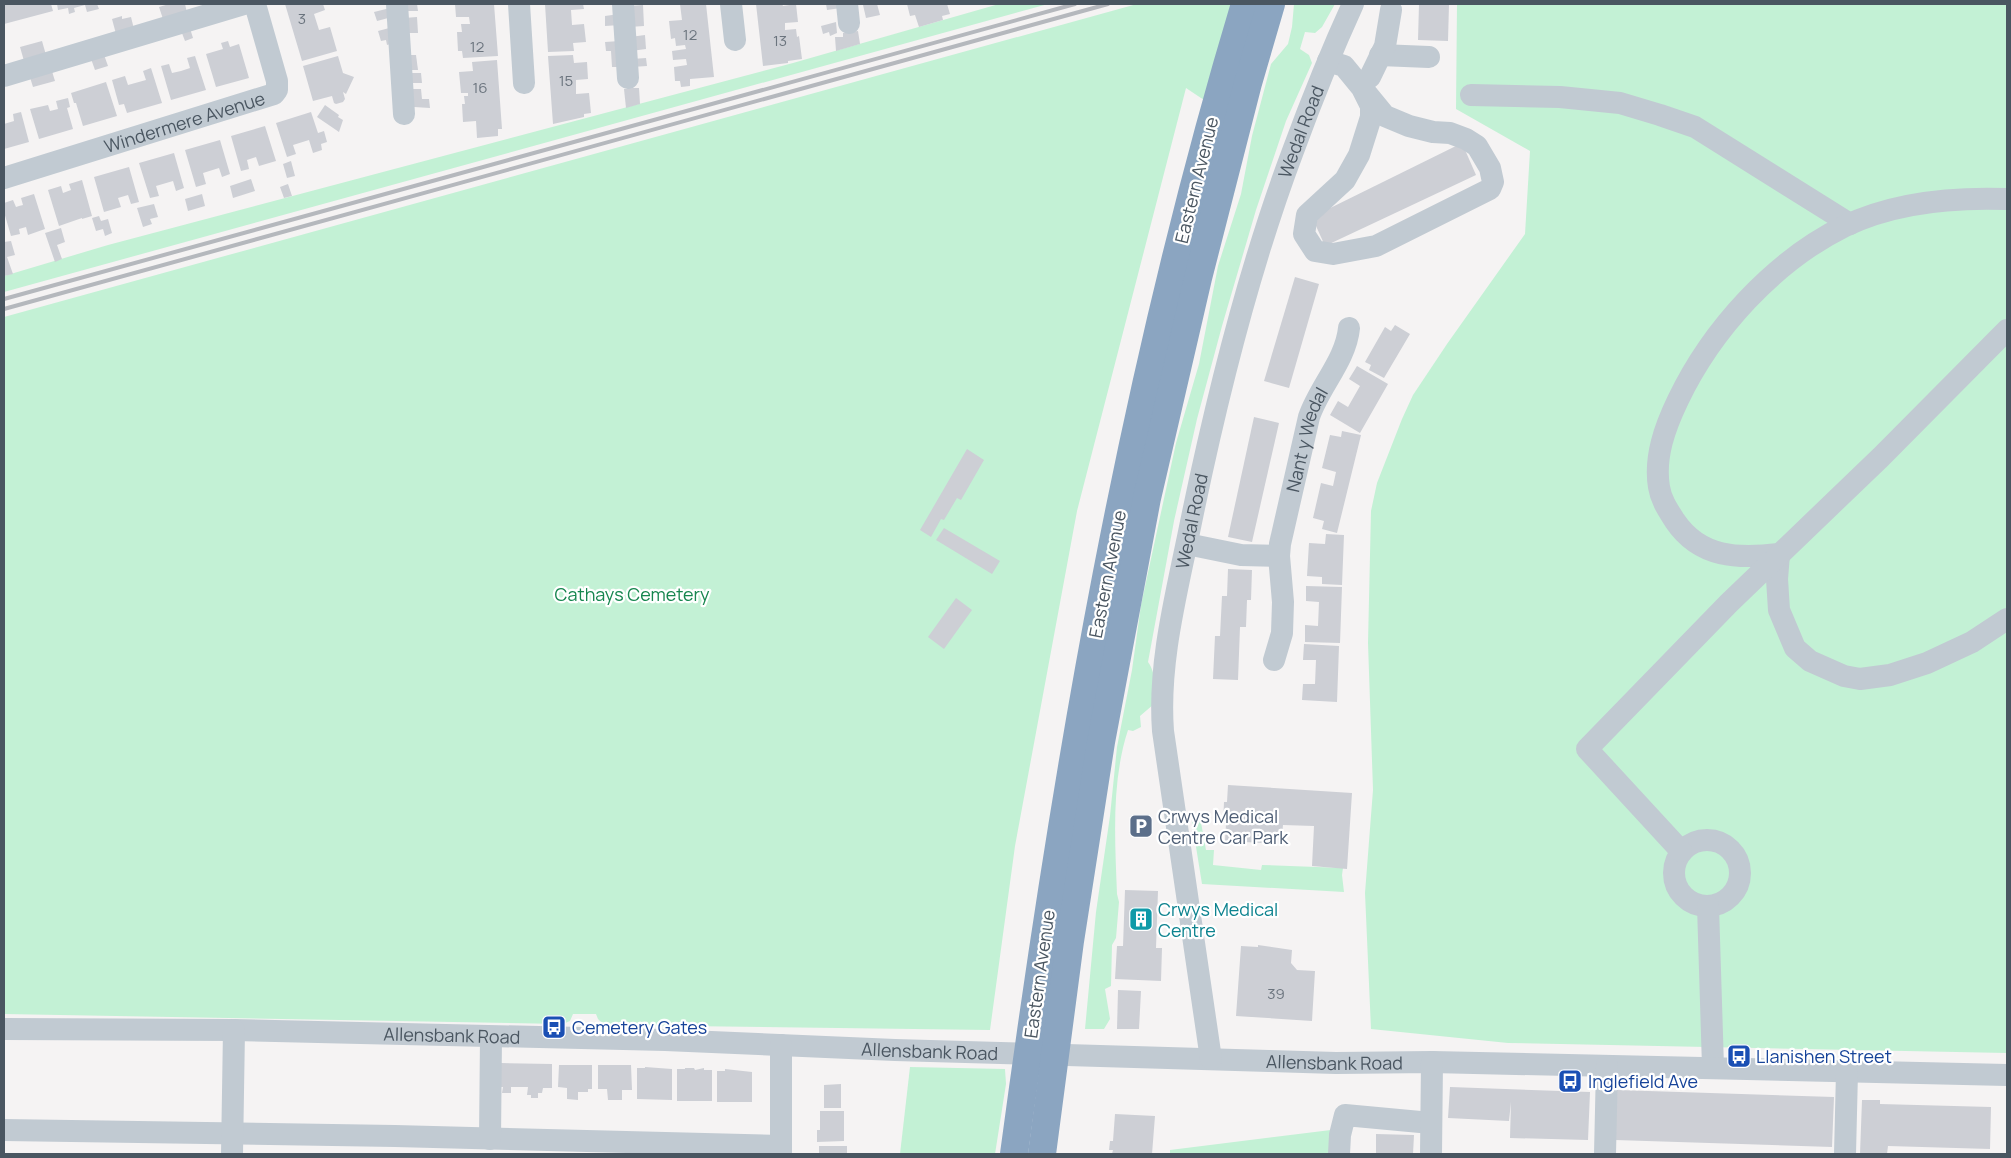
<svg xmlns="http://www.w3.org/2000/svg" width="2011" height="1158" viewBox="0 0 2011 1158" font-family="Manrope,sans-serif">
<rect width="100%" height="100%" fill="#f5f3f3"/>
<g fill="#c3f1d5">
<path d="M999 4H1048L4 292V276L108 245 793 63Z"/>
<path d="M1137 4H1233L1226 39 1213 64 1214 73 1208 102 1201 98 1186 88 1077 511 1015 846 990 1030 604 1025 598 1019 596 1014H573L570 1021 563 1024 4 1014V317Z"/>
<path d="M1294 4H1335L1322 27 1315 33 1305 32 1300 49 1309 55 1312 63 1286 121 1256 210 1222 326 1197 419 1174 521 1148 662C1157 674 1154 690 1154 704L1140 716 1141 727 1133 731 1128 730C1111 782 1115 840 1117 894L1119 902 1116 938 1112 945 1111 986 1105 989 1110 1019 1104 1029H1085L1096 912 1110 816 1117 747 1132 670 1141 605 1176 443 1199 364 1218 266 1241 194 1252 136 1271 64 1288 44 1292 27Z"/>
<path d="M1457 4H2007V1053L1508 1043 1371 1029 1365 893 1373 790 1368 643 1371 511 1377 483 1402 419 1413 395 1447 344 1525 234 1530 151 1456 109Z"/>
<path d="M1200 817 1206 850H1214L1213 865 1261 870 1262 865 1343 868 1342 875 1344 892 1202 884 1192 822Z"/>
<path d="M910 1067 1005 1069 1006 1084 995 1154H900Z"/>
<path d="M1339 1129V1154H1170V1150Z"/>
</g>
<g fill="#cdcfd5">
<path d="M4 4H51L53 11 4 24Z"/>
<path d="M57 4H97L99 9 87 12 85 5 74 8 75 12 69 14 68 8 58 10Z"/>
<path d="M169 4H185L187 13 164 22 159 7Z"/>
<path d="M285 4H323L325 10 314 14 319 30 330 27 337 51 302 61Z"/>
<path d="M403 4H417L418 11H404Z"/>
<path d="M455 4H494L498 56 463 58 462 51H458L457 32H462L461 24H470L469 17H456Z"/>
<path d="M545 4H583L584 9 571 10 572 25 584 24 586 42 573 43 574 51 548 52Z"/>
<path d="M680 4H706L714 77 690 79V86L681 87 680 81H675L674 67 687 65 686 59 673 60 672 51 686 49 685 45 676 46 675 38 671 39 669 21 682 20Z"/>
<path d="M756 4H782L783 6 796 4 798 22 785 23V30L796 29 797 37 799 36 802 59 788 61V63L763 66Z"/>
<path d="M826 4H841V8L827 10Z"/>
<path d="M867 4H877L880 15 866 18 863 5Z"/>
<path d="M907 4H947L950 14 942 16 943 20 919 27 915 15 910 16Z"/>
<path d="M1419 4H1449L1448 41 1418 40Z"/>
<path d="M643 5 644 26 629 27 628 6Z"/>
<path d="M390 8 392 17 377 21 374 12Z"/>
<path d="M619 14 620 25 605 26V16Z"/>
<path d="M122 16V19L131 17 134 29 116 34 112 19Z"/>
<path d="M417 17 418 33H405L404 18Z"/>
<path d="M836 22 837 33 830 36 829 32 823 34 821 26Z"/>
<path d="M189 25 193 38 185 41 180 28Z"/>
<path d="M393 27 396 42 387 45 386 40 381 41 378 31Z"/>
<path d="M858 31 860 44 836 51 835 37H843V33Z"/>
<path d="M645 35 646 49 631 51 630 37Z"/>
<path d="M42 41 46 55 24 61 20 47Z"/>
<path d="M228 41 230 47 239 44 249 78 216 87 206 54 223 49 221 43Z"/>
<path d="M620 41 622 67H612L611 51H606L605 42Z"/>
<path d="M103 52 108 66 95 70 90 56Z"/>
<path d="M406 55H416L418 70H407Z"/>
<path d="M573 55 574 63 587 62 588 79 576 80V94L589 93 591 113 584 114V117L553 124 548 56Z"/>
<path d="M195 56 206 90 171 100 161 66 169 64 172 73 181 71 190 68 187 58Z"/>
<path d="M338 56 343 73 354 77 346 94 343 92 345 99 343 102 336 104 334 103 332 96 313 101 303 66Z"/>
<path d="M646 58 647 66 632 67V59Z"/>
<path d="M497 60 502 129H498V136L477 138 476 121 463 122 462 104H465L464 96H468V93H461L459 72 473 71 472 62Z"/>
<path d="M51 68 55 81 33 87 29 74Z"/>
<path d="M151 68 162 103 127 113 124 104 119 105 112 80 125 76 128 85 146 80 143 71Z"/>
<path d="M407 73H421L422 83H408Z"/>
<path d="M106 82 117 116 83 126 76 103H74L71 93Z"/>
<path d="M633 88H639L640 104 626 108 624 89Z"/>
<path d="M408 89H421L422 99H429L430 108 414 107Z"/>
<path d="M68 98 70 107 67 108 73 129 39 139 30 109 48 105 50 111 58 109 56 101Z"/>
<path d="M325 105 339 115 338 117 343 120 339 132 317 117Z"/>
<path d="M21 112 29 142 4 149V124L14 121 13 114Z"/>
<path d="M311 112 318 133 324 131 327 142 321 144 322 150 313 153 309 140 293 145 296 154 287 157 276 123Z"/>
<path d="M265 126 276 161 259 166 256 157 247 160 249 169 241 171 231 136Z"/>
<path d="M220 140 230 174 222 177 219 168 203 173 206 184 196 187 185 150Z"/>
<path d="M1462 143 1476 175 1325 246 1312 217Z"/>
<path d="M174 153 184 188 176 191 173 181 156 186 159 196 150 198 139 163Z"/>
<path d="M291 161 295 176 287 178 283 164Z"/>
<path d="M129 167 139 202 131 204 128 195 118 198 121 207 104 212 94 177Z"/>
<path d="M251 179 255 191 233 198 230 186Z"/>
<path d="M82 180 92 216 82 219V218L59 226 48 190 61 186 63 193 71 190 69 184Z"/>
<path d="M288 184 292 196 284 198 280 187Z"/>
<path d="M34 194 45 229 28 235 26 227 19 229 20 234 11 236 4 212V203L13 200 16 207 19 206 23 205 21 198Z"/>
<path d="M202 194 205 206 188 211 185 199Z"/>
<path d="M154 204 158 217 150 219 152 224 143 227 137 208Z"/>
<path d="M99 216 101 221 108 219 112 233 105 236 103 229 96 231 92 218Z"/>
<path d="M61 228 65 242 57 245 62 259 55 262 45 233Z"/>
<path d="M11 241 15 255 7 257 13 274 4 276V242Z"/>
<path d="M1295 277 1319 284 1289 388 1264 381Z"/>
<path d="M1395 325 1410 334 1384 378 1369 370 1371 365 1365 362 1385 327 1391 331Z"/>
<path d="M1357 366 1388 384 1360 433 1330 415 1338 401 1348 407 1360 386 1349 379Z"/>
<path d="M1254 417 1279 423 1252 542 1228 537Z"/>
<path d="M1342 431 1361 435 1337 533 1322 529 1324 521 1313 518 1321 483 1333 486 1336 472 1322 468 1330 435 1341 437Z"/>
<path d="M967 449 984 460 961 500 957 498 944 520 941 519 931 537 920 530Z"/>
<path d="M944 528 1000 561 992 574 936 540Z"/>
<path d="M1326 534 1344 535 1342 585 1322 584V577L1307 576 1309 543 1325 544Z"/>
<path d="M1228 569 1252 570 1251 600H1247L1246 627H1240L1238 680 1213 679 1215 636H1220L1222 596H1227Z"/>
<path d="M1306 586 1342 587 1340 643 1305 642V625L1318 626 1319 602 1306 601Z"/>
<path d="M956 598 972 610 944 649 928 637Z"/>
<path d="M1304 644 1339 646 1337 702 1302 700 1303 684H1315L1316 660H1303Z"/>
<path d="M1228 785 1352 793 1347 869 1312 866 1314 826 1283 825 1281 844 1225 841 1226 824H1223L1224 802H1227Z"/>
<path d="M1125 890 1158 891 1156 948H1162L1161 981 1115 979 1117 946H1123Z"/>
<path d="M1258 945 1292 950 1291 963 1297 970 1315 971 1312 1021 1236 1016 1241 946 1258 947Z"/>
<path d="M1118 990 1141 991 1139 1029H1117Z"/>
<path d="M501 1063 552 1064V1088H543L542 1093H538V1098H531V1095H527L528 1087H511V1093H502L503 1087H500Z"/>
<path d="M559 1065H592V1089H588V1092H578V1100L567 1099V1088L558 1087Z"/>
<path d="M598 1065H631L632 1090H622V1100H608L607 1089H598Z"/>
<path d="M645 1067 672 1069V1100L637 1099V1068H645Z"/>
<path d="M685 1068H694L695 1070 704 1068V1070H712V1101H677V1069H685Z"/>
<path d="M725 1069 752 1072V1102H717V1071H725Z"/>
<path d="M841 1084V1108H824V1085Z"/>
<path d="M1450 1087 1590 1092 1588 1140 1510 1138 1511 1102 1509 1121 1448 1118Z"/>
<path d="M1617 1090 1834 1097 1832 1147 1615 1140Z"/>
<path d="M1862 1100H1880V1104L1991 1107 1990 1149 1888 1146 1887 1154H1860Z"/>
<path d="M820 1111H844V1141L817 1142V1130H820Z"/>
<path d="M1115 1114 1155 1116 1152 1154H1112L1113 1150H1109L1110 1141H1113Z"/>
<path d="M1376 1134 1414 1135 1413 1154H1376Z"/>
<rect x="819" y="1146" width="28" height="8"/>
</g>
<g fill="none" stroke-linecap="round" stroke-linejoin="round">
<g stroke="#c1cad2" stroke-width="22">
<path d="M397 4 404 114"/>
<path d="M519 4 524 83"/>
<path d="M623 4 628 78"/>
<path d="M731 4 735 40"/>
<path d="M847 4 849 23"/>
<path d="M1380 55 1429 57"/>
<path d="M1328 61 1344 66 1385 116 1409 126 1433 132 1450 133 1466 139 1477 146 1490 168 1493 182 1490 189 1376 246 1333 254 1315 251 1304 234 1307 215 1345 180 1359 155 1371 117V106L1360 84 1370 77 1385 46 1391 10"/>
<path d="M4 76 244 4"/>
<path d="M1471 95 1560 97 1620 103 1660 115 1695 127 1850 224"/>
<path id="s1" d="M4 178 274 94 277 90V81L255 4"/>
<path d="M2007 199C1952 197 1895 202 1845 226 1774 261 1712 329 1678 400 1665 427 1654 457 1659 487 1661 500 1668 510 1675 521 1700 558 1738 559 1779 554L1777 579 1779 610 1795 648 1810 661 1844 676 1860 679 1890 675 1927 663 1972 642 2007 619"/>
<path d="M1187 544 1241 555 1279 556"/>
<path id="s2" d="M1274 660 1282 633 1283 602 1279 556 1280 544 1309 417C1319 387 1346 360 1349 328"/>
<circle cx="1707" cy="873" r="33"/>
<path d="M1681 851 1587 749 1729 603 1881 457 2007 330"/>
<path d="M1708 906 1713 1067"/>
<path id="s3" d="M4 1029 234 1030 665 1040 895 1050 1269 1061 1336 1063 1432 1062 2007 1075"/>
<path id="s4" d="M1211 1059 1163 731C1158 664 1176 596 1189 532 1215 404 1247 273 1293 151 1311 102 1331 52 1353 4"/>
<path d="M4 1130 395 1136 781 1146"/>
<path d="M490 1139 491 1037"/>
<path d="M232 1154 234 1030"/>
<path d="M781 1154V1045"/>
<path d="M1339 1154 1340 1135 1345 1115 1431 1123"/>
<path d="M1431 1154 1432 1062"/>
<path d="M1605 1154 1607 1066"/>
<path d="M1845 1154 1847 1072"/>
</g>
<g stroke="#8ba5c1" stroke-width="28">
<path d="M1014 1154C1066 767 1132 379 1245 4"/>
<path d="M1042 1154 1070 941 1101 742 1147 498 1198 278 1248 83 1271 4"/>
</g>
<g stroke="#b5b8bd" stroke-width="4">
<path d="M4 299 1075 4"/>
<path d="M4 309 1108 4"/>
</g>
</g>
<defs>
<g id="parking-square" transform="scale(1.25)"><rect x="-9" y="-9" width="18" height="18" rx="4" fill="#5c6f8a" stroke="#fff"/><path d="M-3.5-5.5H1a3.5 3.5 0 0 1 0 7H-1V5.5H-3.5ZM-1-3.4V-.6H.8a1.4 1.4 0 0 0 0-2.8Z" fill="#fff"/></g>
<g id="building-square" transform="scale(1.25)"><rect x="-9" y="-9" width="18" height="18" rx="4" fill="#0f9aa8" stroke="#fff"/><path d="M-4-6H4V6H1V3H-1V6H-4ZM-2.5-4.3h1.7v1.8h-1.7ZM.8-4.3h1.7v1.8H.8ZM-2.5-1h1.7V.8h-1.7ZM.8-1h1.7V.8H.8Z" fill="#fff"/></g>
<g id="bus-square" transform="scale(1.25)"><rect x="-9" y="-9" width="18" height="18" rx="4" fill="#1a4fb4" stroke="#fff"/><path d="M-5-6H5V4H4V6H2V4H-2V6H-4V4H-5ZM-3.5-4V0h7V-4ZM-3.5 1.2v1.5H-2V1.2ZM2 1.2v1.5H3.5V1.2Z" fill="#fff"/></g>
</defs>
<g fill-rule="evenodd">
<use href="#parking-square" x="1141" y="826"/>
<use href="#building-square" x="1141" y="919"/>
<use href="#bus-square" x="554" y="1027"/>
<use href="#bus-square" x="1739" y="1056"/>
<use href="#bus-square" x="1570" y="1081"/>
</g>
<g text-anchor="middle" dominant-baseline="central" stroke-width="4.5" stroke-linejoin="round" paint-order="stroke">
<g font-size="15" fill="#6b747e">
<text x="302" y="18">3</text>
<text x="690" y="34">12</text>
<text x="780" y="40">13</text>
<text x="477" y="46">12</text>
<text x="566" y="80">15</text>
<text x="480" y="87">16</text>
<text x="1276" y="993">39</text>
</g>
<g font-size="18" fill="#4a5661" stroke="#fff">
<text stroke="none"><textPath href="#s1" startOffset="189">Windermere Avenue</textPath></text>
<text stroke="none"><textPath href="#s4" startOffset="949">Wedal Road</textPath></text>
<text transform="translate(1196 180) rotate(-76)">Eastern Avenue</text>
<text stroke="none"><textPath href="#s2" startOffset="225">Nant y Wedal</textPath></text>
<text stroke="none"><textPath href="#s4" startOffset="544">Wedal Road</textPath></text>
<text transform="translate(1107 574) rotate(-79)">Eastern Avenue</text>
<text transform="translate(1039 974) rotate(-82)">Eastern Avenue</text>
<text stroke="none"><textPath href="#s3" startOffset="448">Allensbank Road</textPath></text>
<text stroke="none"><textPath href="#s3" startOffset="926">Allensbank Road</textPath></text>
<text stroke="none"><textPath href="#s3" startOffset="1331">Allensbank Road</textPath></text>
</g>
<g font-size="18" fill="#17864f" stroke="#fff">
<text x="632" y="594">Cathays Cemetery</text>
</g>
<g font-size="18" fill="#4e5e75" stroke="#fff" text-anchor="start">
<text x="1158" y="816">Crwys Medical<tspan x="1158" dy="21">Centre Car Park</tspan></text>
</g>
<g font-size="18" fill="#0d838f" stroke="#fff" text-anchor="start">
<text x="1158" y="909">Crwys Medical<tspan x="1158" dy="21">Centre</tspan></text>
</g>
<g font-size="18" fill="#164399" stroke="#fff" text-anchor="start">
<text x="572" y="1027">Cemetery Gates</text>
<text x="1756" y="1056">Llanishen Street</text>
<text x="1588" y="1081">Inglefield Ave</text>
</g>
</g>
<rect width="2011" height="1158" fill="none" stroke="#4a5661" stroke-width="10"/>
</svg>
